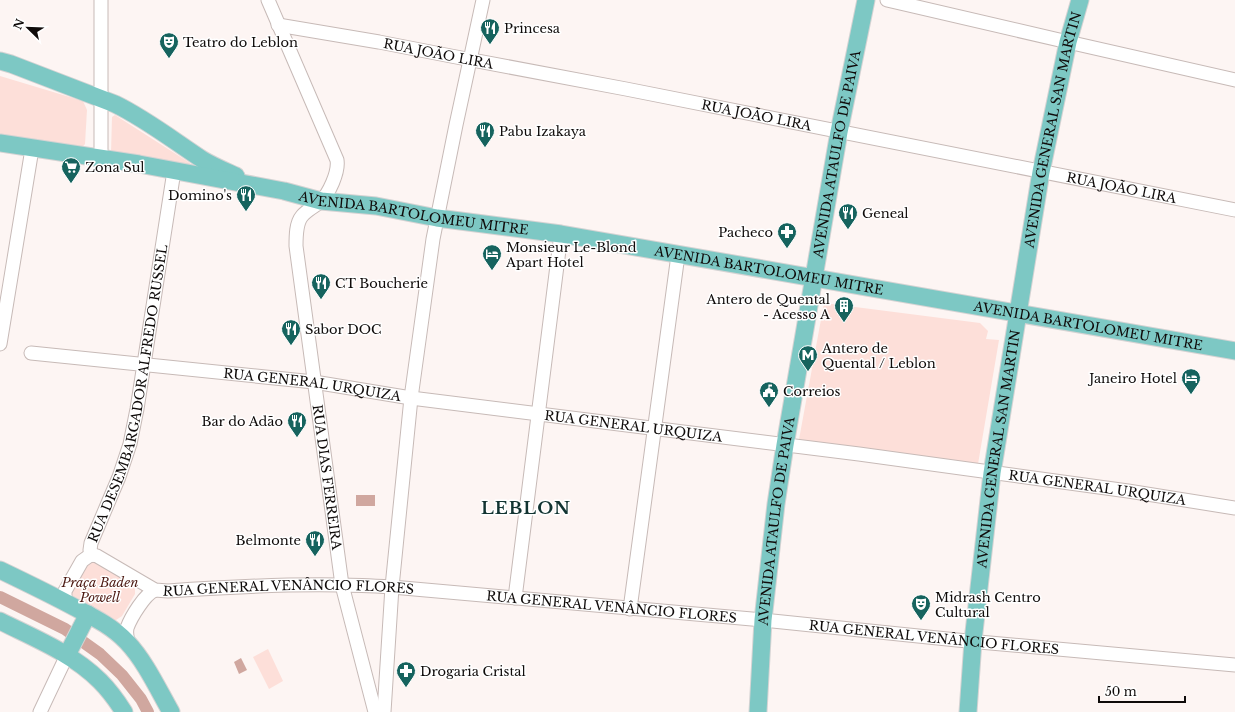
<svg xmlns="http://www.w3.org/2000/svg" width="1235" height="712" viewBox="0 0 1235 712" font-family="'Libre Baskerville',serif">
<rect width="100%" height="100%" fill="#fdf5f3"/>
<g fill="#fddfd9">
<path d="M0 76 83 101 87 110 85 144 80 150 0 134Z"/>
<path d="M115 115 190 163 192 166 111 153 112 117Z"/>
<path d="M824 303 980 323 988 331 986 339 999 340 978 464 798 445Z"/>
<path d="M91 562H97L132 583 135 588V594L122 616 116 620H111L75 600 72 594 73 588 86 565Z"/>
<path d="M268 649 283 681 269 689 253 657Z"/>
</g>
<g fill="#d0a79f">
<rect x="356" y="495" width="19" height="11"/>
<path d="M241 658 247 670 239 674 234 662Z"/>
</g>
<g fill="none" stroke-linecap="round" stroke-linejoin="round">
<path stroke="#d0a79f" stroke-width="12" d="M0 597 65 629 100 654 122 675 141 699 148 712"/>
<g stroke="#c7bab7" stroke-width="15">
<g id="minor">
<path id="s1" d="M268 0 337 160C339 172 329 194 320 202 314 207 307 210 302 216 296 223 296 236 296 246L342 585 375 712"/>
<path d="M887 0 1068 42 1235 80"/>
<path id="s2" d="M278 25 379 42 451 56 626 89 1235 210"/>
<path d="M101 159V0"/>
<path d="M0 344 32 149"/>
<path id="s3" d="M31 353 314 382 411 398 859 454 1128 491 1235 508"/>
<path id="s4" d="M93 555 97 556 155 590 168 591C225 587 283 584 340 585 357 585 375 586 392 587L763 620 957 640 1235 665"/>
<path id="s5" d="M93 555 90 550 91 543 119 477 130 444 137 409 174 171"/>
<path d="M515 598 561 234"/>
<path d="M67 603 65 599V591L82 561 89 556 93 555"/>
<path d="M630 609 678 255"/>
<path d="M129 644C127 638 126 633 127 628 131 617 145 594 155 590"/>
<path d="M40 712 67 655"/>
<path d="M384 712 392 587 411 398 433 239 456 125 483 0"/>
</g>
</g>
<g stroke="#d4d3d3" stroke-width="19">
<g id="major">
<path d="M0 61 11 64 115 104C146 119 174 141 203 160 213 166 225 171 236 176"/>
<path id="s6" d="M0 143 139 164 284 191 321 201 376 206 437 218 561 234 1235 351"/>
<path d="M0 570C25 582 50 594 74 607 93 617 112 626 127 642 145 661 158 689 171 712"/>
<path d="M0 621C34 638 72 653 100 681 109 690 117 701 124 712"/>
<path d="M67 655 88 614"/>
<path id="s7" d="M758 712 763 620 776 504 785 445 839 132 866 0"/>
<path id="s8" d="M968 712 973 641 992 473 1041 172 1068 42 1080 0"/>
</g>
</g>
<use href="#minor" stroke="#fff" stroke-width="13"/>
<use href="#major" stroke="#7dc8c4" stroke-width="17"/>
</g>
<defs>
<g id="restaurant-pin" transform="scale(1)"><path d="M0 17L-7.5 6A9.5 9.5 0 1 1 7.5 6Z" fill="#16635e" stroke="#fff"/><path d="M-5-6h1v4h1v-4h1v4h1v-4h1v5L-1.5 .5V6h-2V.5L-5-1ZM5-6V6H3V1.5H1.5Q1.5-4 5-6Z" fill="#fff"/></g>
<g id="theatre-pin" transform="scale(1)"><path d="M0 17L-7.5 6A9.5 9.5 0 1 1 7.5 6Z" fill="#16635e" stroke="#fff"/><path d="M-5-5.5Q0-4 5-5.5V0Q5 5 0 6Q-5 5-5 0ZM-3.3-2.5H-1v1.5H-3.3ZM1-2.5H3.3v1.5H1ZM-2.8 1Q0 5.5 2.8 1Z" fill="#fff"/></g>
<g id="supermarket-pin" transform="scale(1)"><path d="M0 17L-7.5 6A9.5 9.5 0 1 1 7.5 6Z" fill="#16635e" stroke="#fff"/><path d="M-6-5.5h2.5l.6 2H6L4.5 2H-2.5L-4.4-4H-6ZM-1.5 3.2a1.3 1.3 0 1 0 .1 0ZM3 3.2a1.3 1.3 0 1 0 .1 0Z" fill="#fff"/></g>
<g id="pharmacy-pin" transform="scale(1)"><path d="M0 17L-7.5 6A9.5 9.5 0 1 1 7.5 6Z" fill="#16635e" stroke="#fff"/><path d="M-2-6h4v4h4v4h-4v4h-4v-4h-4v-4h4Z" fill="#fff"/></g>
<g id="hotel-pin" transform="scale(1)"><path d="M0 17L-7.5 6A9.5 9.5 0 1 1 7.5 6Z" fill="#16635e" stroke="#fff"/><path d="M-6-4.5h1.5V1H6V5H4.5V3h-9V5H-6ZM-4 0a1.8 1.8 0 1 1 3.6 0ZM.5 0V-2.5h3Q6-2.5 6 0Z" fill="#fff"/></g>
<g id="building-pin" transform="scale(1)"><path d="M0 17L-7.5 6A9.5 9.5 0 1 1 7.5 6Z" fill="#16635e" stroke="#fff"/><path d="M-4-6H4V6H1V3H-1V6H-4ZM-2.5-4.3h1.7v1.8h-1.7ZM.8-4.3h1.7v1.8H.8ZM-2.5-1h1.7V.8h-1.7ZM.8-1h1.7V.8H.8Z" fill="#fff"/></g>
<g id="metro-pin" transform="scale(1)"><path d="M0 17L-7.5 6A9.5 9.5 0 1 1 7.5 6Z" fill="#16635e" stroke="#fff"/><path d="M-5.5 5V-5H-3L0 0L3-5H5.5V5H3V-.5L0 4L-3-.5V5Z" fill="#fff"/></g>
<g id="civic-pin" transform="scale(1)"><path d="M0 17L-7.5 6A9.5 9.5 0 1 1 7.5 6Z" fill="#16635e" stroke="#fff"/><path d="M-.6-6.5H3V-4.5H.6V-3L4-1V1h2V6H-6V1h2V-1L-.6-3ZM-1.2 2.5V6h2.4V2.5Z" fill="#fff"/></g>
</defs>
<g fill-rule="evenodd">
<use href="#restaurant-pin" x="490" y="28"/>
<use href="#theatre-pin" x="169" y="42"/>
<use href="#restaurant-pin" x="485" y="131"/>
<use href="#supermarket-pin" x="71" y="167"/>
<use href="#restaurant-pin" x="246" y="195"/>
<use href="#restaurant-pin" x="848" y="213"/>
<use href="#pharmacy-pin" x="787" y="232"/>
<use href="#hotel-pin" x="492" y="254"/>
<use href="#restaurant-pin" x="321" y="283"/>
<use href="#building-pin" x="844" y="306"/>
<use href="#restaurant-pin" x="291" y="329"/>
<use href="#metro-pin" x="808" y="355"/>
<use href="#hotel-pin" x="1191" y="378"/>
<use href="#civic-pin" x="769" y="391"/>
<use href="#restaurant-pin" x="297" y="421"/>
<use href="#restaurant-pin" x="315" y="540"/>
<use href="#theatre-pin" x="921" y="604"/>
<use href="#pharmacy-pin" x="406" y="671"/>
</g>
<g text-anchor="middle" dominant-baseline="central" stroke-width="3" stroke-linejoin="round" paint-order="stroke">
<g font-size="13" fill="#0f0b0a" stroke="#fff" text-anchor="start">
<text x="504" y="28">Princesa</text>
<text x="183" y="42">Teatro do Leblon</text>
<text x="499" y="131">Pabu Izakaya</text>
<text x="85" y="167">Zona Sul</text>
<text x="232" y="195" text-anchor="end">Domino's</text>
<text x="862" y="213">Geneal</text>
<text x="773" y="232" text-anchor="end">Pacheco</text>
<text x="506" y="247">Monsieur Le-Blond<tspan x="506" dy="15">Apart Hotel</tspan></text>
<text x="335" y="283">CT Boucherie</text>
<text x="830" y="299" text-anchor="end">Antero de Quental<tspan x="830" dy="15">- Acesso A</tspan></text>
<text x="305" y="329">Sabor DOC</text>
<text x="822" y="348">Antero de<tspan x="822" dy="15">Quental / Leblon</tspan></text>
<text x="1177" y="378" text-anchor="end">Janeiro Hotel</text>
<text x="783" y="391">Correios</text>
<text x="283" y="421" text-anchor="end">Bar do Adão</text>
<text x="301" y="540" text-anchor="end">Belmonte</text>
<text x="935" y="597">Midrash Centro<tspan x="935" dy="15">Cultural</tspan></text>
<text x="420" y="671">Drogaria Cristal</text>
</g>
<g font-size="13" fill="#0f0b0a" stroke="#fff">
<text stroke="none"><textPath href="#s2" startOffset="163">RUA JOÃO LIRA</textPath></text>
<text stroke="none"><textPath href="#s2" startOffset="487">RUA JOÃO LIRA</textPath></text>
<text stroke="none"><textPath href="#s8" startOffset="589">AVENIDA GENERAL SAN MARTIN</textPath></text>
<text stroke="none"><textPath href="#s7" startOffset="564">AVENIDA ATAULFO DE PAIVA</textPath></text>
<text stroke="none"><textPath href="#s2" startOffset="859">RUA JOÃO LIRA</textPath></text>
<text stroke="none"><textPath href="#s6" startOffset="420">AVENIDA BARTOLOMEU MITRE</textPath></text>
<text stroke="none"><textPath href="#s6" startOffset="780">AVENIDA BARTOLOMEU MITRE</textPath></text>
<text stroke="none"><textPath href="#s6" startOffset="1104">AVENIDA BARTOLOMEU MITRE</textPath></text>
<text stroke="none"><textPath href="#s3" startOffset="283">RUA GENERAL URQUIZA</textPath></text>
<text stroke="none"><textPath href="#s5" startOffset="168">RUA DESEMBARGADOR ALFREDO RUSSEL</textPath></text>
<text stroke="none"><textPath href="#s3" startOffset="607">RUA GENERAL URQUIZA</textPath></text>
<text stroke="none"><textPath href="#s8" startOffset="265">AVENIDA GENERAL SAN MARTIN</textPath></text>
<text stroke="none"><textPath href="#s1" startOffset="508">RUA DIAS FERREIRA</textPath></text>
<text stroke="none"><textPath href="#s3" startOffset="1075">RUA GENERAL URQUIZA</textPath></text>
<text stroke="none"><textPath href="#s7" startOffset="192">AVENIDA ATAULFO DE PAIVA</textPath></text>
<text stroke="none"><textPath href="#s4" startOffset="205">RUA GENERAL VENÂNCIO FLORES</textPath></text>
<text stroke="none"><textPath href="#s4" startOffset="529">RUA GENERAL VENÂNCIO FLORES</textPath></text>
<text stroke="none"><textPath href="#s4" startOffset="853">RUA GENERAL VENÂNCIO FLORES</textPath></text>
</g>
<g font-size="13" font-style="italic" fill="#4c1912" stroke="#fff">
<text x="100" y="582">Praça Baden<tspan x="100" dy="15">Powell</tspan></text>
</g>
<g font-size="17" font-weight="bold" letter-spacing="1" fill="#123432" stroke="#fff">
<text x="526" y="508">LEBLON</text>
</g>
</g>
<g transform="translate(28 28) rotate(293)" stroke="#ffffff" stroke-width="3" paint-order="stroke">
<path d="M0-3L7 15L0 10L-7 15Z" fill="#0f0b0a"/>
<text y="-6" font-size="11" font-weight="bold" text-anchor="middle" fill="#0f0b0a">N</text>
</g>
<path d="M1099 696v6h86v-6" fill="none" stroke="#0f0b0a" stroke-width="2"/>
<text x="1105" y="696" font-size="12" fill="#0f0b0a" stroke="#ffffff" stroke-width="3" paint-order="stroke">50 m</text>
</svg>
